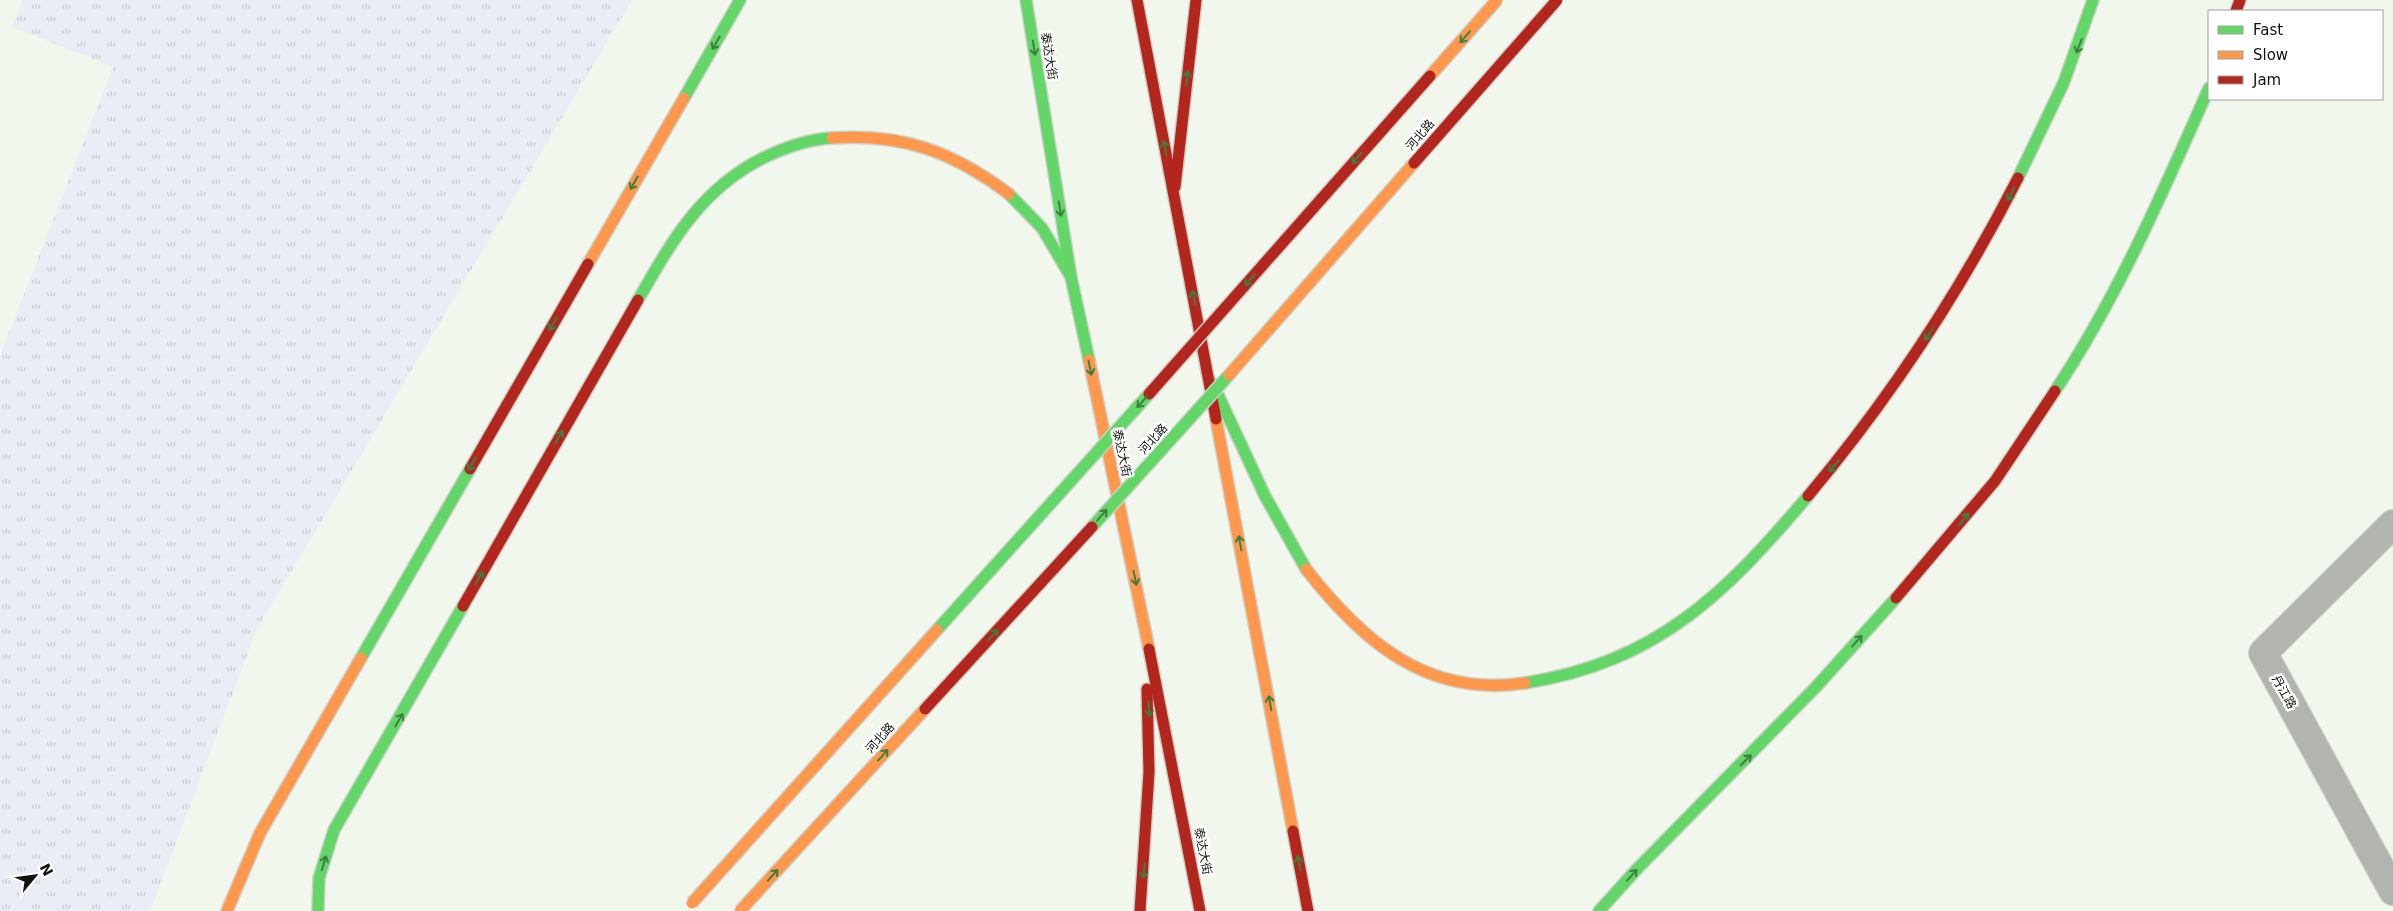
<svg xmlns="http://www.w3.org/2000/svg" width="2393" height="911" viewBox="0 0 2393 911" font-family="'DejaVu Sans','Noto Sans SC',sans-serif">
<defs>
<pattern id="park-tufts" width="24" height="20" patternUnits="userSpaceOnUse" patternTransform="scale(1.25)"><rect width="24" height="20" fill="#eaedf5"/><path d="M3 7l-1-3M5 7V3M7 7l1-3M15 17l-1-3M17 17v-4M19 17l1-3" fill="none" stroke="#c8cad1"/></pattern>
</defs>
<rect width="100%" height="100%" fill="#f1f7ec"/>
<path fill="url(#park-tufts)" d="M22 0H632L257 629 150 911H0V356L113 67 12 27Z"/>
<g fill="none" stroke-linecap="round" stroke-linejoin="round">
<g stroke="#cdd2c9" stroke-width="30">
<path id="street" d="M2393 524 2263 653 2393 891"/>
</g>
<g stroke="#cdd2c9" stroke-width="14">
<g id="fast">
<path d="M1026 0 1071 277 1089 360"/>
<path d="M684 98 740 0"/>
<path d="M2018 178 2064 82 2093 0"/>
<path d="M1009 194 1042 228 1071 277"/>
<path d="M638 300C672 241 700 190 763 158 784 148 808 139 832 138"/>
<path d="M1213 384 1265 496 1306 569"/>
<path d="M2055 391C2118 296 2163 192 2209 88"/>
<path d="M361 658 470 469"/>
<path d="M1525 683C1657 662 1724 595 1808 496"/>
<path d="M318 911 319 878 334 830 463 606"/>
<path d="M1599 911 1638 868 1816 687 1896 598"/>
</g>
</g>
<g stroke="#cdd2c9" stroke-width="14">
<g id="slow">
<path d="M832 138C903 133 953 152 1009 194"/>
<path d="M588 264 684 98"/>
<path d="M1089 360 1149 649"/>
<path d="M1216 419 1293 831"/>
<path d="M1306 569C1362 641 1427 698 1525 683"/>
<path d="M227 911 260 833 361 658"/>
</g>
</g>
<g stroke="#cdd2c9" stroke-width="14">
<g id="jam">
<path d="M1137 0 1216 419"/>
<path d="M2236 11 2240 0"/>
<path d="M1175 187 1196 0"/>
<path d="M470 469 588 264"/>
<path d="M1808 496C1890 398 1960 292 2018 178"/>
<path d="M1896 598 1995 481 2055 391"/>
<path d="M463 606 638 300"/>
<path d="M1149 649 1200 911"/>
<path d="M1293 831 1308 911"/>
<path d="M1140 911 1149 772 1147 689"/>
</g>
</g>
<use href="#street" stroke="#b2b4b0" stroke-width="28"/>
<use href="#fast" stroke="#63d668" stroke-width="11"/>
<use href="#slow" stroke="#ff974d" stroke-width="11"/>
<use href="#jam" stroke="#b3261e" stroke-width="11"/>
<g stroke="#cdd2c9" stroke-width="14" stroke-linecap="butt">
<g id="fast-bridge">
<path d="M1092 527 1229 375"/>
<path d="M937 630 1149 394"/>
</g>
</g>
<g stroke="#cdd2c9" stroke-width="14" stroke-linecap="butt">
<g id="slow-bridge">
<path d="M1430 76 1497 0"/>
<path d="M1229 375 1414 163"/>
<path d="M692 903 937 630"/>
<path d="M740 911 925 709"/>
</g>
</g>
<g stroke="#cdd2c9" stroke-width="14" stroke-linecap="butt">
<g id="jam-bridge">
<path d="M1414 163 1557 0"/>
<path d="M1149 394 1430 76"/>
<path d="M925 709 1092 527"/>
</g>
</g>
<use href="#fast-bridge" stroke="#63d668" stroke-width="11"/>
<use href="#slow-bridge" stroke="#ff974d" stroke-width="11"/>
<use href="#jam-bridge" stroke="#b3261e" stroke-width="11"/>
</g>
<defs><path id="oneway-shaft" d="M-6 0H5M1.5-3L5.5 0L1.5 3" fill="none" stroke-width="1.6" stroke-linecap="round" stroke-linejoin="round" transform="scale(1.25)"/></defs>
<g stroke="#3e7f3f">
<use href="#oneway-shaft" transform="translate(1465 37) rotate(131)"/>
<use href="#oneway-shaft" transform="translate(716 43) rotate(120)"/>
<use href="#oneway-shaft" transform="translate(2079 46) rotate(111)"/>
<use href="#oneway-shaft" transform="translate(1034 48) rotate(81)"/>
<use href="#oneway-shaft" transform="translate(1187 78) rotate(-84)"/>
<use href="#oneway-shaft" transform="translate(1165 148) rotate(-101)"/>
<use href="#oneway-shaft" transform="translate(1357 158) rotate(131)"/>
<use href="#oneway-shaft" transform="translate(634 183) rotate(120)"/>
<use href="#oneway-shaft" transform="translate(2011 194) rotate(116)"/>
<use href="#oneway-shaft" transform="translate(1060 209) rotate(81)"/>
<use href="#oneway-shaft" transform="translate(1250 280) rotate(131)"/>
<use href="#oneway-shaft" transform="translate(1194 298) rotate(-101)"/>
<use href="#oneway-shaft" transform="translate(553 324) rotate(120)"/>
<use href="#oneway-shaft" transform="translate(1929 334) rotate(123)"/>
<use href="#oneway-shaft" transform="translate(1090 368) rotate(78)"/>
<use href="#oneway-shaft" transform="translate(1142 402) rotate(132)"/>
<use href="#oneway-shaft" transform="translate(559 437) rotate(-60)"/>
<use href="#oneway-shaft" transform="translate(472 464) rotate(120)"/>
<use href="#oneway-shaft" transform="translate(1834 466) rotate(131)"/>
<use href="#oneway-shaft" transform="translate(1102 515) rotate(-48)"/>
<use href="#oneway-shaft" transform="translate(1964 519) rotate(-50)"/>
<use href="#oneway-shaft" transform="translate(1240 543) rotate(-100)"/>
<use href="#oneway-shaft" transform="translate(479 578) rotate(-60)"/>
<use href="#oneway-shaft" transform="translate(1135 578) rotate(78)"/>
<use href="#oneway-shaft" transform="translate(993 635) rotate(-48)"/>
<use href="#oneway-shaft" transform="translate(1857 641) rotate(-48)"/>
<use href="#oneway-shaft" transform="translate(1270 703) rotate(-100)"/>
<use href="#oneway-shaft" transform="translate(1149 709) rotate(86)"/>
<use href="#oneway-shaft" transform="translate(399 720) rotate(-60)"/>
<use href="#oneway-shaft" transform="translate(883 755) rotate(-48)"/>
<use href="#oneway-shaft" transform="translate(1746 760) rotate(-45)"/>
<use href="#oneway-shaft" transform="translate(324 863) rotate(-73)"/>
<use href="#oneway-shaft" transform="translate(1299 863) rotate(-100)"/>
<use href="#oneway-shaft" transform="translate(1144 871) rotate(96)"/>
<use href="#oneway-shaft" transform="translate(773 875) rotate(-48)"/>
<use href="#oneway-shaft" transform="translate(1632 875) rotate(-48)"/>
</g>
<g text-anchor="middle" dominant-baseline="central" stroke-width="5" stroke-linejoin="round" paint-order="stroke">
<g font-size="12" fill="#11140d" stroke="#fff">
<text transform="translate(1049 56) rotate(81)">泰达大街</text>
<text transform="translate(1420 135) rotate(-49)">河北路</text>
<text transform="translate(1153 439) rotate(-48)">河北路</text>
<text transform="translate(1122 453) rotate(78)">泰达大街</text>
<text transform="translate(2284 692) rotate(61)">丹江路</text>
<text transform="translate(880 738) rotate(-48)">河北路</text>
<text transform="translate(1203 851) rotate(79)">泰达大街</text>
</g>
</g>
<rect x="2208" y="10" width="175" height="90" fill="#ffffff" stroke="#a0a19e"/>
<rect x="2218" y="26" width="25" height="8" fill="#63d668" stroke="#a0a19e"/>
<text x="2253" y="35" font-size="15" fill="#11140d">Fast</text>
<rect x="2218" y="51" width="25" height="8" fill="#ff974d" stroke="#a0a19e"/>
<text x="2253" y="60" font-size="15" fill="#11140d">Slow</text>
<rect x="2218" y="76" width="25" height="8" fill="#b3261e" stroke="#a0a19e"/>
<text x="2253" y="85" font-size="15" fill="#11140d">Jam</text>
<g transform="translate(35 876) rotate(61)" stroke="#ffffff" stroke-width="4" paint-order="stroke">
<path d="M0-4L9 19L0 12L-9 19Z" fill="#11140d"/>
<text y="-8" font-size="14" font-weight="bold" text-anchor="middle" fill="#11140d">N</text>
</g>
</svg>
